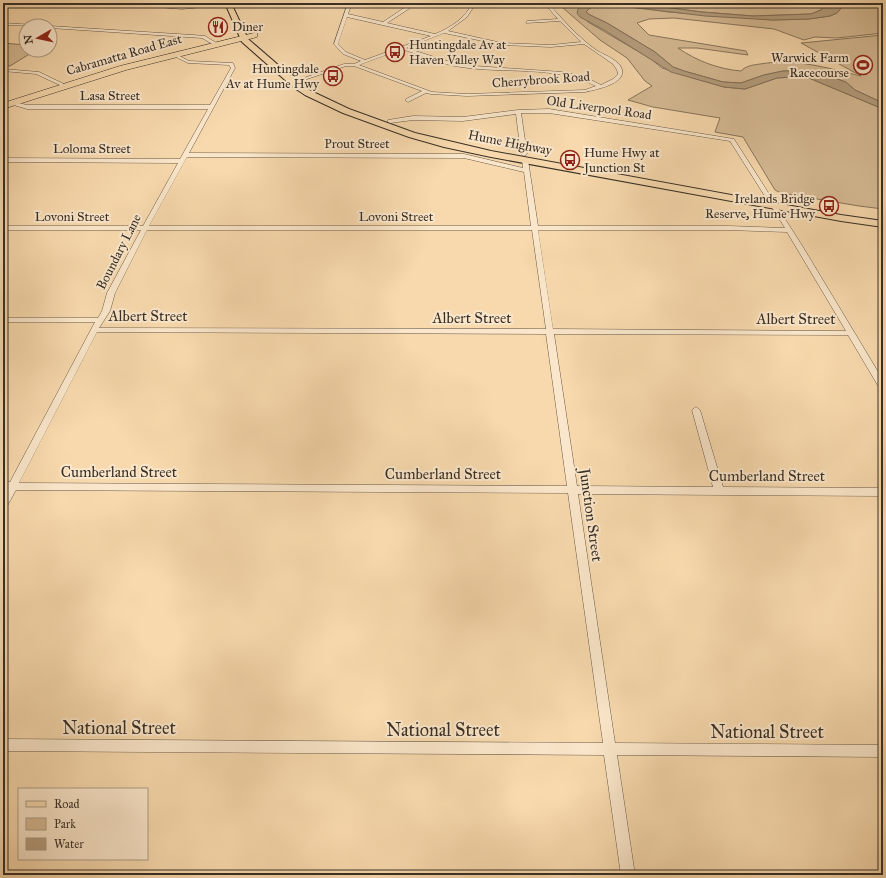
<svg xmlns="http://www.w3.org/2000/svg" width="886" height="878" viewBox="0 0 886 878" font-family="'IM FELL Great Primer',serif">
<rect width="100%" height="100%" fill="#f7d9ad"/>
<filter id="stains"><feTurbulence type="fractalNoise" baseFrequency=".005" numOctaves="4"/><feColorMatrix values="0 0 0 0 .2 0 0 0 0 .09 0 0 0 0 .02 0 0 0 .5 -.17"/></filter>
<radialGradient id="worn" r=".72"><stop offset=".6" stop-color="#630" stop-opacity="0"/><stop offset="1" stop-color="#630" stop-opacity=".3"/></radialGradient>
<g fill="#d7bc96" stroke="#88765e">
<path d="M573 3H591L583 4 588 22 651 59 662 68 700 80 724 87 745 89 777 78 791 77 809 78 883 109V209L859 206 781 193 775 190 743 137 715 132 720 118 653 107 628 100 652 86 645 81 627 58 600 40 563 8Z"/>
<path d="M633 3H824L825 4 821 10 811 14 753 16 702 12Z"/>
<path d="M845 3H883V33L837 38 815 37 804 40 774 29 674 18 649 19 637 23 649 35 746 51 748 55 697 48H678C697 61 718 69 741 71 746 66 752 65 760 64 796 58 827 68 861 76L801 43 883 35V103L855 90 845 82 829 76 800 71H783L764 75 741 83 723 82 684 71 673 67 655 52 607 23 590 15 586 12 590 8 596 6 614 5 669 12 773 20 809 19 830 16 837 13Z"/>
<path d="M3 43 26 45V50H36L10 66 3 65Z"/>
</g>
<path fill="#b69f7f" stroke="#84725b" d="M590 3H633L702 12 753 16 811 14 821 10 825 5 824 3H845L837 13 830 16 809 19 772 20 705 16 614 5 596 6 590 8 586 12 590 15 607 23 655 52 673 67 684 71 723 82 741 83 764 75 783 71H800L829 76 846 82 855 90 883 103V109L809 78 791 77 777 78 745 89 724 87 671 72 604 30 580 17 577 13 579 6Z"/>
<g fill="none" stroke-linecap="round" stroke-linejoin="round">
<g stroke="#685a48" stroke-width="1">
<g id="minor">
<path d="M133 3 182 7 227 3 231 4 182 9 134 5 132 4Z"/>
<path d="M348 3H352L348 14 383 22 407 6 409 3H413L410 8 387 23 435 34C450 28 466 18 472 3H476L467 17 448 31 502 43 551 45 581 42 560 21 526 23 527 21 558 19 544 3H548C563 20 578 37 596 50 604 55 625 62 622 74 620 85 594 90 585 92L467 96 431 94 426 93 408 102 405 100 406 99 422 91 354 66H346L301 81V79L344 64H354L361 61 343 54 334 44ZM347 17 431 36 365 60 346 52 338 44ZM444 33 502 45 551 47 584 44 613 64 617 70 618 74 613 79 601 85 585 77 562 72 460 65 406 48ZM402 49C420 55 443 65 461 67 506 74 554 65 596 86L585 90 467 94 432 92 359 65Z"/>
<path d="M3 23 35 25 37 26 3 25Z"/>
<path d="M49 26H50L193 35 205 36 218 44 214 45 202 38 50 28Z"/>
<path d="M174 53 189 61 233 63 235 68 189 153 464 154 523 168 522 160 525 158 528 160 538 226H728L785 228 730 141 549 113H521L527 154 524 156 521 154 516 114 463 121 413 120 390 123 387 121 388 120 413 116 463 117 518 110 549 109 734 139 803 247 883 380V390L880 389 848 335 554 334 577 486 713 487 692 410 696 407 700 410 723 487 883 488V496L578 494 615 743 883 745V757L617 755 635 875H621L604 755 3 751V739L603 743 568 493 16 490 6 508 3 509V496L6 490H3V482H10L95 322H3V318H98L102 311 107 293 141 230H3V226H143L178 163 3 162V158L180 159 208 109H27L7 103 10 101 27 105H210L231 68 229 65 188 63 172 55ZM187 157 464 158 524 172 531 226H149ZM147 230H532L546 329 99 328 110 311 115 293ZM538 230H728L787 232 846 331 553 329ZM97 332 546 334 567 486 19 483Z"/>
<path d="M3 69 39 72 66 85 62 86 36 74 3 71Z"/>
</g>
</g>
<g stroke="#382f26" stroke-width="1">
<path id="primary" d="M254 33H257V37L126 70 3 109V103L120 66Z"/>
</g>
<g stroke="#382f26" stroke-width="2">
<path id="trunk" d="M225 3H231L248 39 299 83 311 91 349 109 415 133 491 151 841 215 883 221V227L841 221 491 157 444 147 409 137 343 113 305 95 293 87 242 42Z"/>
</g>
<use href="#minor" fill="#fae6ca" fill-rule="evenodd"/>
<use href="#primary" fill="#f7d9ad" fill-rule="evenodd"/>
<use href="#trunk" fill="#f7d9ad" fill-rule="evenodd"/>
</g>
<defs>
<g id="restaurant-ring" transform="scale(1)"><circle r="9.5" fill="#fae6ca" stroke="#8f2418" stroke-width="1.5"/><path d="M-5-6h1v4h1v-4h1v4h1v-4h1v5L-1.5 .5V6h-2V.5L-5-1ZM5-6V6H3V1.5H1.5Q1.5-4 5-6Z" fill="#8f2418"/></g>
<g id="bus-ring" transform="scale(1)"><circle r="9.5" fill="#fae6ca" stroke="#8f2418" stroke-width="1.5"/><path d="M-5-6H5V4H4V6H2V4H-2V6H-4V4H-5ZM-3.5-4V0h7V-4ZM-3.5 1.2v1.5H-2V1.2ZM2 1.2v1.5H3.5V1.2Z" fill="#8f2418"/></g>
<g id="stadium-ring" transform="scale(1)"><circle r="9.5" fill="#fae6ca" stroke="#8f2418" stroke-width="1.5"/><path d="M0-5a6.5 5 0 1 0 0 10a6.5 5 0 1 0 0-10ZM-3.5-1.8h7v3.6h-7Z" fill="#8f2418"/></g>
</defs>
<g fill-rule="evenodd">
<use href="#restaurant-ring" x="218" y="27"/>
<use href="#bus-ring" x="395" y="52"/>
<use href="#stadium-ring" x="863" y="65"/>
<use href="#bus-ring" x="333" y="76"/>
<use href="#bus-ring" x="570" y="160"/>
<use href="#bus-ring" x="829" y="206"/>
</g>
<g text-anchor="middle" dominant-baseline="central" stroke-width="4" stroke-linejoin="round" paint-order="stroke">
<g font-size="13" fill="#382f26" stroke="#fae6ca" text-anchor="start">
<text x="232" y="27">Diner</text>
<text x="409" y="45">Huntingdale Av at<tspan x="409" dy="15">Haven Valley Way</tspan></text>
<text x="849" y="58" text-anchor="end">Warwick Farm<tspan x="849" dy="15">Racecourse</tspan></text>
<text x="319" y="69" text-anchor="end">Huntingdale<tspan x="319" dy="15">Av at Hume Hwy</tspan></text>
<text x="584" y="153">Hume Hwy at<tspan x="584" dy="15">Junction St</tspan></text>
<text x="815" y="199" text-anchor="end">Irelands Bridge<tspan x="815" dy="15">Reserve, Hume Hwy</tspan></text>
</g>
<g font-size="13" fill="#382f26" stroke="#fae6ca">
<text transform="translate(124 55) rotate(-16)">Cabramatta Road East</text>
<text transform="translate(541 80) rotate(-4)">Cherrybrook Road</text>
<text x="110" y="96">Lasa Street</text>
<text transform="translate(599 108) rotate(8)">Old Liverpool Road</text>
<text transform="translate(510 143) rotate(11)">Hume Highway</text>
<text x="357" y="144">Prout Street</text>
<text x="92" y="149">Loloma Street</text>
<text x="72" y="217">Lovoni Street</text>
<text x="396" y="217">Lovoni Street</text>
<text transform="translate(119 252) rotate(-63)">Boundary Lane</text>
</g>
<g font-size="15" fill="#382f26" stroke="#fae6ca">
<text x="148" y="316">Albert Street</text>
<text x="472" y="318">Albert Street</text>
<text x="796" y="319">Albert Street</text>
<text x="119" y="472">Cumberland Street</text>
<text x="443" y="474">Cumberland Street</text>
<text x="767" y="476">Cumberland Street</text>
<text transform="translate(591 515) rotate(82)">Junction Street</text>
</g>
<g font-size="18" fill="#382f26" stroke="#fae6ca">
<text x="119" y="728">National Street</text>
<text x="443" y="730">National Street</text>
<text x="767" y="732">National Street</text>
</g>
</g>
<rect width="886" height="878" fill="none" stroke="#f7d9ad" stroke-width="16"/>
<rect x="4" y="4" width="878" height="870" fill="none" stroke="#382f26" stroke-width="2"/>
<rect x="8" y="8" width="870" height="862" fill="none" stroke="#382f26"/>
<rect x="18" y="788" width="130" height="72" fill="#fae6ca" stroke="#ac9d88"/>
<rect x="26" y="801" width="20" height="6" fill="#f7d9ad" stroke="#ac9d88"/>
<text x="54" y="808" font-size="12" fill="#382f26">Road</text>
<rect x="26" y="818" width="20" height="12" fill="#d7bc96" stroke="#ac9d88"/>
<text x="54" y="828" font-size="12" fill="#382f26">Park</text>
<rect x="26" y="838" width="20" height="12" fill="#b69f7f" stroke="#ac9d88"/>
<text x="54" y="848" font-size="12" fill="#382f26">Water</text>
<g transform="translate(38 38) rotate(261)"><circle r="19" fill="#fae6ca" stroke="#ac9d88"/>
<path d="M0-3L7 15L0 10L-7 15Z" fill="#8f2418"/>
<text y="-6" font-size="11" font-weight="bold" text-anchor="middle" fill="#382f26">N</text>
</g>
<rect width="100%" height="100%" filter="url(#stains)"/>
<rect width="100%" height="100%" fill="url(#worn)"/>
</svg>
